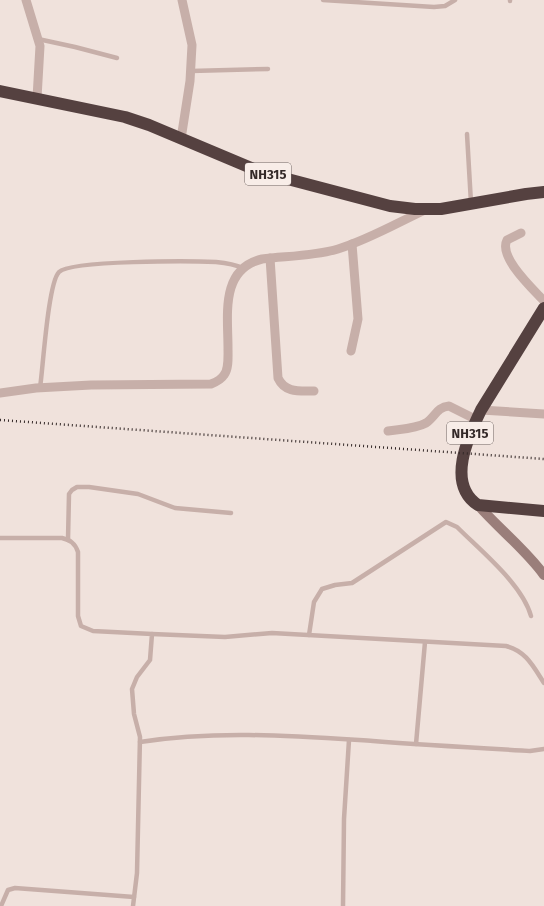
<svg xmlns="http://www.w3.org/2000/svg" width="544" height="906" viewBox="0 0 544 906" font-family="'Fira Sans',sans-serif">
<rect width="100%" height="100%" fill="#f0e2dc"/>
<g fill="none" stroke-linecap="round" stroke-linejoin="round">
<g stroke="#c7afa9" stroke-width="4.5">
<path d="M323 0 434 7 445 6 455 0"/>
<path d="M510 1V0"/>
<path d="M38 39 75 47 117 58"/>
<path d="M191 71 268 69"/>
<path d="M467 134 471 203"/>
<path d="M40 388C43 368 48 283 59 272 71 260 193 261 216 262 226 263 234 264 243 268"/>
<path d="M0 538H62C70 540 75 543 78 552V616L81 626 93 631 152 634 150 660 137 677 132 689 134 714 140 737 137 873 133 906"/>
<path d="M68 540 69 494 72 490 77 487H89L138 494 175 508 231 513"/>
<path d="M152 634 225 637 272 633 506 646C526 651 533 666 544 683"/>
<path d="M309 635 314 602 322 589 335 585 352 583 446 522 457 527C481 551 522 584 531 616"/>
<path d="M140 742C217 730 294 736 373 741 425 745 478 748 530 751L544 749"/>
<path d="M416 744 425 642"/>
<path d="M1 906 8 890 15 888 134 897"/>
<path d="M343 906 344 819 349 740"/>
</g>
<g stroke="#c7afa9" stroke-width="9">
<path d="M26 0 40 46 37 98"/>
<path d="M181 139 190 81 192 45 182 0"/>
<path d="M521 233 507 240C498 257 533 289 544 301"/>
<path d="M270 258 278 378C285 393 299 391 314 391"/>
<path d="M351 351 358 319 352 244"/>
<path d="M0 393 36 388 91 385 211 384C216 382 221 380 224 375 229 369 228 356 228 348 228 315 220 269 262 259 287 256 314 256 338 249 368 240 397 223 425 210"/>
<path d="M481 410 544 414"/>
<path d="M388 431C401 429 415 429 426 423 435 417 437 407 449 406L477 420"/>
</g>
<path stroke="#9a7e7a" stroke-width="10" d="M478 505C499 529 525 549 544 575"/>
<g stroke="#554140" stroke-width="12">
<path d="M0 91 125 117 149 125 261 172 390 206 415 209H441L526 194 544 192"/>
<path d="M544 308 481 410C468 437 446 484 478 505L544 511"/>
</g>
<path stroke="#342928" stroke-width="2.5" stroke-dasharray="1 3" stroke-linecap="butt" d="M0 420 544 459"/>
</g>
<g text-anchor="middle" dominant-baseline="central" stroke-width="4" stroke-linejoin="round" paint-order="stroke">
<g fill="#f8ede8" stroke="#6f6462" stroke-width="1">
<rect x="245" y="163" width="46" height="22" rx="3"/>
<rect x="447" y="422" width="46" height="22" rx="3"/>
</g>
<g font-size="13" font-weight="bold" fill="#342928">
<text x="268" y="174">NH315</text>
<text x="470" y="433">NH315</text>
</g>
</g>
</svg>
